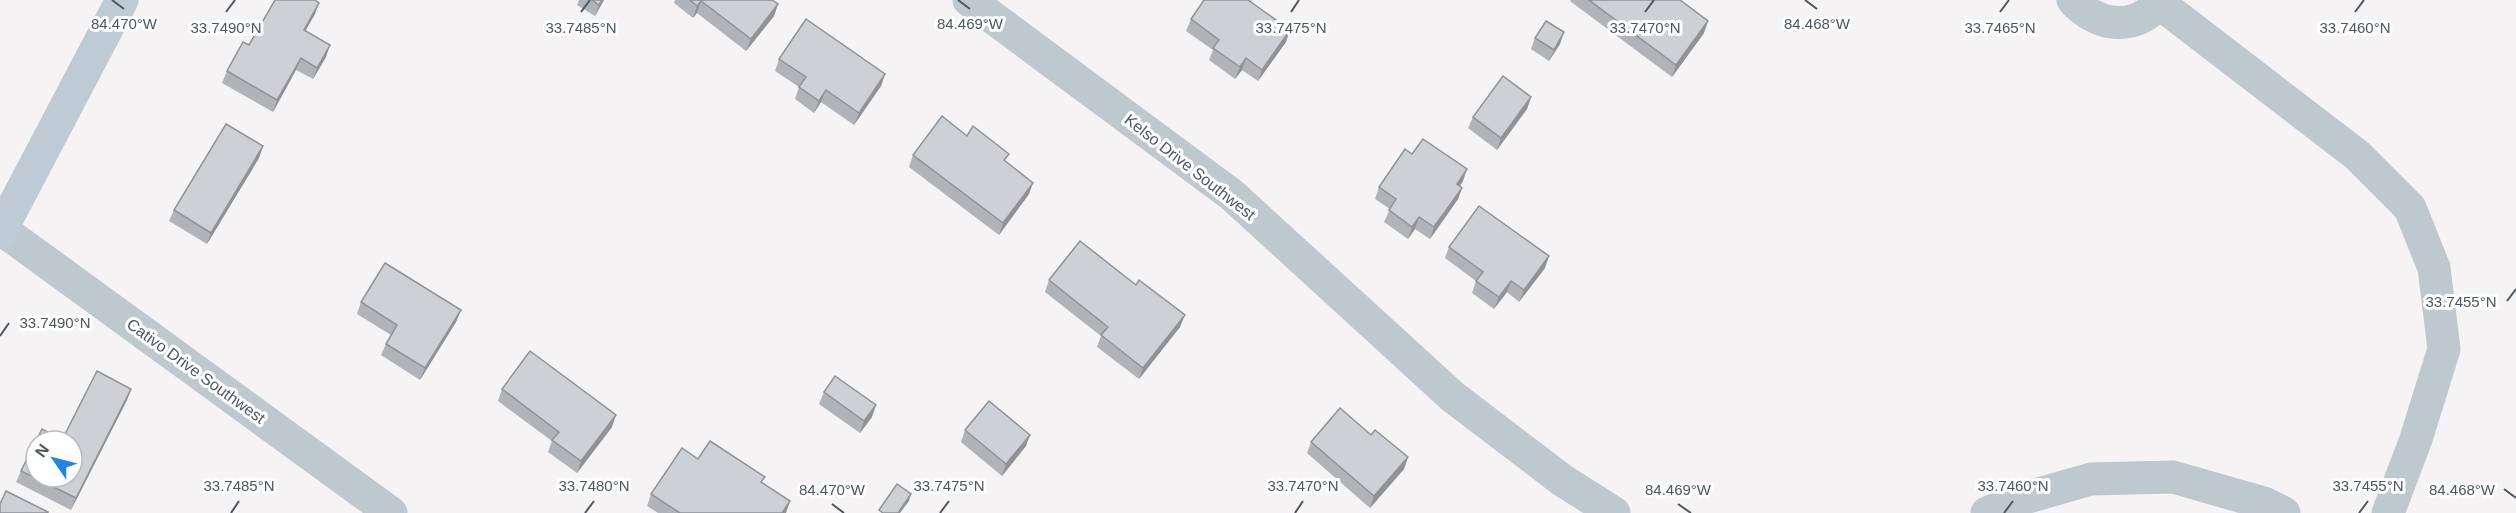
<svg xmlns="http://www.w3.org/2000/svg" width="2516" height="513" viewBox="0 0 2516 513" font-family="Helvetica,sans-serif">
<rect width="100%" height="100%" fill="#f5f3f3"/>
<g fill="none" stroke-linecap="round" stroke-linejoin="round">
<g stroke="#bec8cf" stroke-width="33">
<path d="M969 0 1232 195 1453 397 1562 480 1614 513"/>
<path d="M2073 0C2097 27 2137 33 2161 0"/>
<path d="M2159 3 2357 155 2410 208 2434 268 2444 349 2416 439 2388 513"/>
<path d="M1 229 391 513"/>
<path d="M1987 513 2021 499 2091 479 2173 477 2264 503 2284 513"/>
</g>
<path stroke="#bfcbd4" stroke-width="33" d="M0 232 122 0"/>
</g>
<g fill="#b0b3b7">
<path d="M579 0H604L595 16 577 5Z"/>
<path d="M675 0H772L778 4 774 16 746 51 697 13 693 18 674 3Z"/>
<path d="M1252 0 1250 2 1286 42 1258 81 1242 70 1235 79 1209 60 1213 50 1186 31 1191 19Z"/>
<path d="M1571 0H1680L1704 33 1672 77 1570 1Z"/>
<path d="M315 14 305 31 326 57 313 79 296 70 273 112 222 83 227 71 249 45Z"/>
<path d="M1535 38 1560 44 1549 61 1531 49Z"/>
<path d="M779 59 885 74 881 86 854 125 821 102 814 113 795 99 799 87 775 71Z"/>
<path d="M1531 97 1527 109 1497 150 1468 128 1473 117Z"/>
<path d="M967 136 1006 162 1029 194 999 235 909 167 913 155Z"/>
<path d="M263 146 259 158 207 244 169 221 174 210Z"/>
<path d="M1412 154 1463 181 1460 186 1462 188 1458 199 1430 239 1415 229 1408 239 1384 222 1390 209 1375 199 1379 187Z"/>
<path d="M1449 247 1545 268 1519 302 1507 292 1494 309 1472 293 1476 281 1445 258Z"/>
<path d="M1049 280 1180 327 1139 379 1097 347 1101 336 1045 292Z"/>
<path d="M361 302 461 310 456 322 420 380 381 355 386 344 391 335 357 314Z"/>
<path d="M131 389 127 400 71 510 16 482 21 471Z"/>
<path d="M502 389 612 427 577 473 548 452 552 441 498 401Z"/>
<path d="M824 392 872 417 860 433 819 404Z"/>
<path d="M965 430 1026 446 1002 476 961 442Z"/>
<path d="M1371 435 1408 457 1404 469 1370 508 1307 453 1311 442Z"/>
<path d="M698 459 763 483 786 513H658L647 506 651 494Z"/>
</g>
<g fill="#909295">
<path d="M602 0H604L595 16 599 5Z"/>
<path d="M701 1 697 13 693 18 697 6Z"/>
<path d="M319 3 315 14 299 42 304 30Z"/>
<path d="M778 4 774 16 746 51 751 39Z"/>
<path d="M1708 21 1704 33 1672 77 1676 65Z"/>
<path d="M1290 30 1286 42 1258 81 1262 70Z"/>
<path d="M1564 32 1560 44 1549 61 1554 50Z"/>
<path d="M330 45 326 57 313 79 317 68Z"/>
<path d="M301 58 296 70 273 112 277 100Z"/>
<path d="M1246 58 1242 70 1235 79 1240 67Z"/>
<path d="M885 74 881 86 854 125 859 113Z"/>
<path d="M826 90 821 102 814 113 819 101Z"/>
<path d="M1531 97 1527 109 1497 150 1501 138Z"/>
<path d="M263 146 259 158 207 244 211 233Z"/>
<path d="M1467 169 1463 181 1453 196 1457 184Z"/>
<path d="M1033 183 1029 194 999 235 1003 223Z"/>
<path d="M1462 188 1458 199 1430 239 1434 227Z"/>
<path d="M1419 217 1415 229 1408 239 1412 227Z"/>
<path d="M1549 256 1545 268 1519 302 1524 290Z"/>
<path d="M1511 281 1507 292 1494 309 1499 297Z"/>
<path d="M461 310 456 322 420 380 425 368Z"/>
<path d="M1185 315 1180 327 1139 379 1143 368Z"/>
<path d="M131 389 127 400 71 510 76 498Z"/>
<path d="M876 405 872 417 860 433 864 421Z"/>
<path d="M616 415 612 427 577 473 581 461Z"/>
<path d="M1030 435 1026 446 1002 476 1006 464Z"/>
<path d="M1408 457 1404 469 1370 508 1374 496Z"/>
<path d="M911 494 909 501 900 513H898Z"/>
<path d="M790 501 786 513H782Z"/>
</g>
<g fill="#cdd0d5" stroke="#909295" stroke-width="1.5" fill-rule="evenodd">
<path d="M275 0H315L319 3 304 30 330 45 317 68 301 58 277 100 227 71 243 42 249 45Z"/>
<path d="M592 0H602L599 5Z"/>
<path d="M690 0H772L778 4 751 39 701 1 697 6Z"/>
<path d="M1204 0H1248L1290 30 1262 70 1246 58 1240 67 1213 48 1219 40 1191 19Z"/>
<path d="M1589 0H1680L1708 21 1676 65Z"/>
<path d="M806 19 885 74 859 113 826 90 819 101 799 87 806 77 779 59Z"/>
<path d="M1546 21 1564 32 1554 50 1535 38Z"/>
<path d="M1503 76 1531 97 1501 138 1473 117Z"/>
<path d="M942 116 967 136 973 126 1009 154 1004 160 1033 183 1003 223 913 155Z"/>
<path d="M226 124 263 146 211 233 174 210Z"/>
<path d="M1423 139 1467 169 1457 184 1462 188 1434 227 1419 217 1412 227 1389 210 1396 199 1379 187 1405 149 1412 154Z"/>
<path d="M1479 206 1549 256 1524 290 1511 281 1499 297 1476 281 1483 272 1449 247Z"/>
<path d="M1080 241 1136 285 1139 280 1185 315 1143 368 1101 335 1108 327 1049 280Z"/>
<path d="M385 263 461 310 425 368 386 344 397 325 361 302Z"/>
<path d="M530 351 616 415 581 461 552 440 559 432 502 389Z"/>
<path d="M97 371 131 389 76 498 21 471 42 429 62 440ZM36 441H72V477H36Z"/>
<path d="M835 376 876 405 864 421 824 392Z"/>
<path d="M989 401 1030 435 1006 464 965 430Z"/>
<path d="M1340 408 1371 435 1375 430 1408 457 1374 496 1311 442Z"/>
<path d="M710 441 765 477 761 482 790 501 782 513H680L651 494 682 448 698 459Z"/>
<path d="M897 484 911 494 898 513H883L879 510Z"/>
<path d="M6 491 48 512V513H0V504Z"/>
</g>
<path fill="none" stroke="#4a5860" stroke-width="2" d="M112 0 124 9M958 0 970 9M1805 0 1817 9M226 12 235 0M581 12 590 0M1291 12 1299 0M1645 12 1654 0M2000 12 2009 0M2355 12 2364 0M2507 301 2516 289M0 336 9 323M2504 489 2516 498M832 504 844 513M1678 504 1691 513M231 513 239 501M585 513 594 501M940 513 949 501M1295 513 1303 501M2004 513 2013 501M2359 513 2368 501"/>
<g text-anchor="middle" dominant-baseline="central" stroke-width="6" stroke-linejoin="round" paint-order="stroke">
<g font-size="16" fill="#4a5860" stroke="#fff">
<text transform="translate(1190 167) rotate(38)">Kelso Drive Southwest</text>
<text transform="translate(196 371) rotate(36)">Cativo Drive Southwest</text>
</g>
</g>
<g font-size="15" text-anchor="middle" fill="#4a5860" stroke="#fff" stroke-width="6" stroke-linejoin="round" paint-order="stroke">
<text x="1817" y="29">84.468°W</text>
<text x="124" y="29">84.470°W</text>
<text x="970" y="29">84.469°W</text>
<text x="226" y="33">33.7490°N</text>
<text x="581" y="33">33.7485°N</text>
<text x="1291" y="33">33.7475°N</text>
<text x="1645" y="33">33.7470°N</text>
<text x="2000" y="33">33.7465°N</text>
<text x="2355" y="33">33.7460°N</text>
<text x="2461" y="307">33.7455°N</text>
<text x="55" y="328">33.7490°N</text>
<text x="239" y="491">33.7485°N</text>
<text x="594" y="491">33.7480°N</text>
<text x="949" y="491">33.7475°N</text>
<text x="1303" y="491">33.7470°N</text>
<text x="2013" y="491">33.7460°N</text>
<text x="2368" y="491">33.7455°N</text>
<text x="832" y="495">84.470°W</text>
<text x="1678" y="495">84.469°W</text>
<text x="2462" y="495">84.468°W</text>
</g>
<g transform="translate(54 459) rotate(305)"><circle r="28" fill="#ffffff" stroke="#b7bcbf" stroke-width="1.5"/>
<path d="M0-4.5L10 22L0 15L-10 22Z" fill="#1d86e5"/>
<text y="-9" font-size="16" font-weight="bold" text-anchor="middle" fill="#4a5860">N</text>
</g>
</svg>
